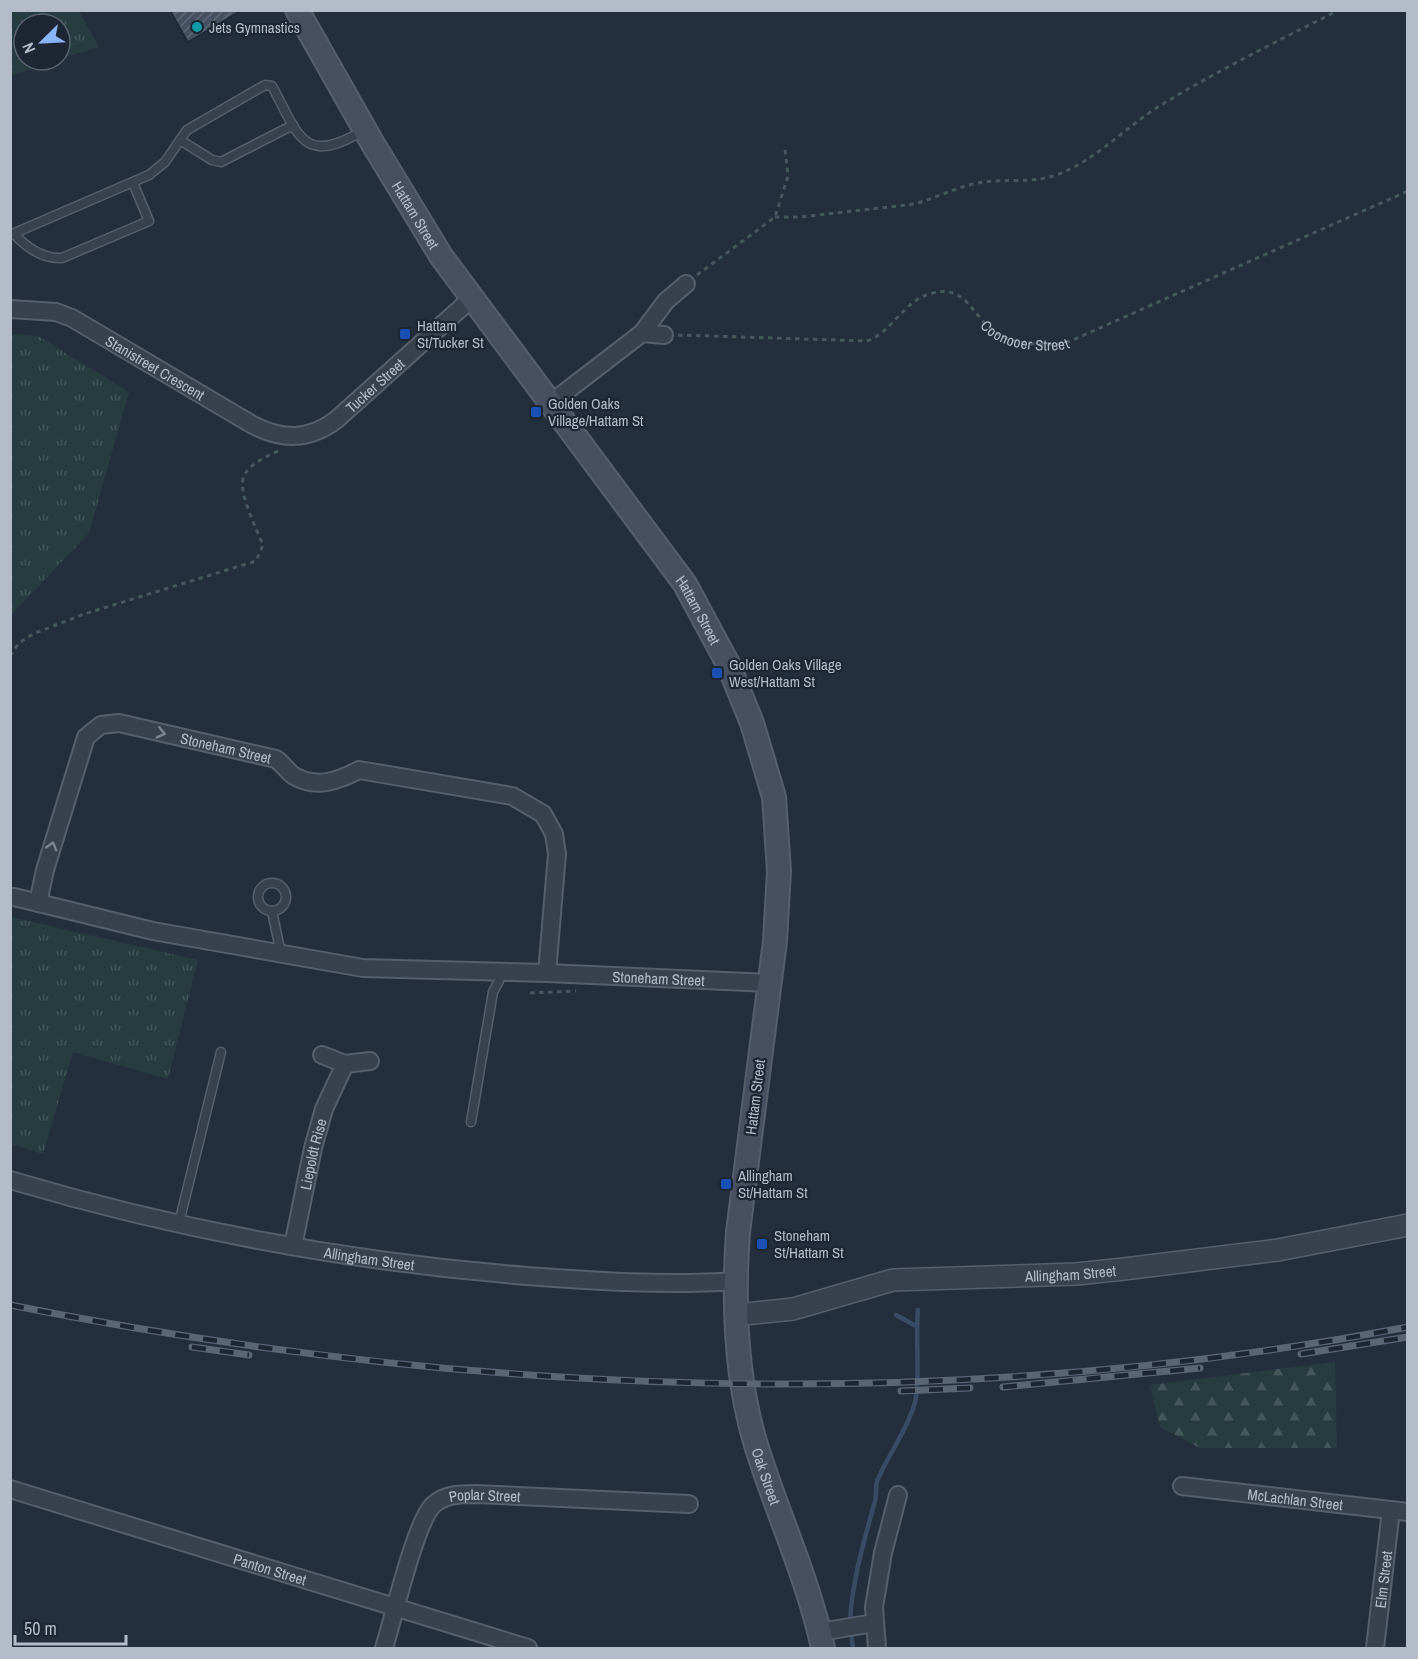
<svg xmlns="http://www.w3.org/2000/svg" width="1418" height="1659" viewBox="0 0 1418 1659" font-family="'Archivo Narrow',sans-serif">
<defs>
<pattern id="grass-tufts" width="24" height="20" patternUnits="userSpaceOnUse" patternTransform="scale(1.5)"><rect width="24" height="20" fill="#263c3f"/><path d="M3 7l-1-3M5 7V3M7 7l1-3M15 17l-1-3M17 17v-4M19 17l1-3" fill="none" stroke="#435659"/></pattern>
<pattern id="forest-firs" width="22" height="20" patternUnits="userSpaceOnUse" patternTransform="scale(1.5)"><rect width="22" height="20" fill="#263c3f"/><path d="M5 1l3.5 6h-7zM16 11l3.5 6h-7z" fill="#435659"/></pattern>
<pattern id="building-hatch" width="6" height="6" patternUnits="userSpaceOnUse" patternTransform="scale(1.5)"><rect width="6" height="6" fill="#455162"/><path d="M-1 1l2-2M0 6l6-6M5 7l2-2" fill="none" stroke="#5d6877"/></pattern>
</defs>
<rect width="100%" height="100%" fill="#242f3e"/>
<g fill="url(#grass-tufts)">
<path d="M10 11H79L99 47 60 59V24H24V60H58L11 76Z"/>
<path d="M11 334 38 336 129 392 89 533 11 615Z"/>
<path d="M11 917 198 960 168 1079 73 1052 43 1154 11 1144Z"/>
</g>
<path fill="url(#forest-firs)" d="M1335 1362 1337 1448H1200L1160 1427 1150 1385Z"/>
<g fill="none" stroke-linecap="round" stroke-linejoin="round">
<g stroke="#394c67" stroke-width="4.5">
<path d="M896 1315 916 1326"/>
<path d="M850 1622C852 1581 864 1541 875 1501 877 1494 875 1484 878 1479 889 1454 905 1433 914 1406 921 1385 915 1335 918 1310"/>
<path d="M851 1633 853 1648"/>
</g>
</g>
<path fill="url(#building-hatch)" stroke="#1f2835" stroke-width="1.5" d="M170 10H242L188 42Z"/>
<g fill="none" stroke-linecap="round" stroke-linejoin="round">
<g stroke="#565f6c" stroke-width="11">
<g id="service">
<path d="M180 140 212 160 221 162 293 125"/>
<path d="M14 234C27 248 43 259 62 258L149 221 133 183"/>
<path d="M10 235 149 175 165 162 187 130 265 85 272 86C299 136 303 167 364 130"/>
<circle cx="272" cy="897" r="14"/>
<path d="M272 911 281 954"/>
<path d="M471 1122 493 992 499 981V971"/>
<path d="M179 1223 221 1052"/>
</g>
</g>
<g stroke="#565f6c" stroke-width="20">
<g id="minor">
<path id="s2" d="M10 309 56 312 72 318 251 424C281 440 308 441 336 420L472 298"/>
<path d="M642 333 664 335"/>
<path d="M551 403 642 333 666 301 686 284"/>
<path id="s3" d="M14 897 153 931 363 968 547 973 769 983"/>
<path id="s4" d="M38 903 45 870 86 737 101 725 119 723 276 759C283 764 287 771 294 776 317 789 338 781 359 770L512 796 543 814 554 834 557 854 547 973"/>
<path d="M322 1055 345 1064 370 1061"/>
<path id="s5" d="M10 1180C178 1230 352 1262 527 1276 597 1281 665 1286 735 1281"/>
<path id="s6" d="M293 1246 313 1148 324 1109 345 1064"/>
<path id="s7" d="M1182 1486 1408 1512"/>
<path id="s8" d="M10 1489 528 1648"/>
<path d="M820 1632 874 1623"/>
<path id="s9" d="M384 1648C393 1620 415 1523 433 1505 445 1494 461 1494 476 1494L689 1504"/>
<path d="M877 1648 874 1607 883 1553 898 1495"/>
<path id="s10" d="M1375 1648 1391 1510"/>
</g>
</g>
<g stroke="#565f6c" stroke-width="24">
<g id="tertiary">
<path id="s11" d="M736 1315 793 1309 893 1280 1076 1274 1124 1269 1278 1250 1408 1225"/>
</g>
</g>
<g stroke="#565f6c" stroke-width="26">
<g id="secondary">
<path id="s12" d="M297 10 373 144 441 256 685 584 728 664 752 723 774 797 779 871 775 941 738 1232C733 1303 735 1376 756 1445 777 1513 808 1578 823 1648"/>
</g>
</g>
<g stroke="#44595c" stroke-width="3" stroke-dasharray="4.5 4.5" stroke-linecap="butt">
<path d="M775 217H800L908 205C931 201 951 189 973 184 1002 177 1031 185 1059 174 1097 159 1127 126 1161 105 1219 70 1279 40 1339 10"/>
<path d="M697 275 775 217 788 176 785 149"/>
<path id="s1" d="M678 335 867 341C894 331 904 299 933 293 968 284 973 320 998 334 1016 345 1046 346 1066 343L1408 191"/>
<path d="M10 656 19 643 33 634 84 614 256 561 263 545C257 530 237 491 244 476 249 464 267 456 278 451"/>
<path d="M530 993 576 991"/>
</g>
<use href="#service" stroke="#38414e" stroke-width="8"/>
<use href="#minor" stroke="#38414e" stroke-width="16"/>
<use href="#tertiary" stroke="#38414e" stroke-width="21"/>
<use href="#secondary" stroke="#465061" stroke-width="22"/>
<g stroke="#5a6575" stroke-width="7">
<g id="rail">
<path d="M10 1305C470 1396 945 1415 1408 1327"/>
<path d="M192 1347 249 1355"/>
<path d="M1301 1354 1408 1337"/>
<path d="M1003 1387 1200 1368"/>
<path d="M901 1391 970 1388"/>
</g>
</g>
<use href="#rail" stroke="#1d2633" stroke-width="4.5" stroke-dasharray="14" stroke-linecap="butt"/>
</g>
<defs><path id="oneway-chevron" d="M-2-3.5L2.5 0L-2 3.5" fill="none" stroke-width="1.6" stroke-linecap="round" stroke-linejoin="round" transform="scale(1.5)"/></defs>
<g stroke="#7c8592">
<use href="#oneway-chevron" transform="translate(161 733) rotate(13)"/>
<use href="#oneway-chevron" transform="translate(52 846) rotate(-74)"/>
</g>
<circle fill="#0f9aa8" stroke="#1d2633" stroke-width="2" cx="197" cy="27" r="6"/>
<g fill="#1a4fb4" stroke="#1d2633" stroke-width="2">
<rect x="399" y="328" width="12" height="12" rx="3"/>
<rect x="530" y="406" width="12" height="12" rx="3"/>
<rect x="711" y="667" width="12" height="12" rx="3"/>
<rect x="720" y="1178" width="12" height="12" rx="3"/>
<rect x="756" y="1238" width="12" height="12" rx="3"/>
</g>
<g text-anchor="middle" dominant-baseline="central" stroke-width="4.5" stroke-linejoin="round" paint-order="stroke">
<g font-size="15" fill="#b4bcc9" stroke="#1d2633" text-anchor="start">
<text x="209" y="27">Jets Gymnastics</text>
<text x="417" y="325">Hattam<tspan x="417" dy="17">St/Tucker St</tspan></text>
<text x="548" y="403">Golden Oaks<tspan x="548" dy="17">Village/Hattam St</tspan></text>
<text x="729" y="664">Golden Oaks Village<tspan x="729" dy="17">West/Hattam St</tspan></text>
<text x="738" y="1175">Allingham<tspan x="738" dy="17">St/Hattam St</tspan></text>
<text x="774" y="1235">Stoneham<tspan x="774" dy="17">St/Hattam St</tspan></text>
</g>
<g font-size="15" fill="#b4bcc9" stroke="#1d2633">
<text stroke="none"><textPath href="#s12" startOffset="237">Hattam Street</textPath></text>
<text stroke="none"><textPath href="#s1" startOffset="380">Coonooer Street</textPath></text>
<text stroke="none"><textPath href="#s2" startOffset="160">Stanistreet Crescent</textPath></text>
<text stroke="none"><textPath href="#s2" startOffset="414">Tucker Street</textPath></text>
<text stroke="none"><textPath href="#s12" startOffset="723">Hattam Street</textPath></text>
<text stroke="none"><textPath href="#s4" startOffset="320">Stoneham Street</textPath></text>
<text stroke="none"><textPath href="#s3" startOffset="652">Stoneham Street</textPath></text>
<text transform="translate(755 1097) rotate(-83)">Hattam Street</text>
<text stroke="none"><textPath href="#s6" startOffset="94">Liepoldt Rise</textPath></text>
<text stroke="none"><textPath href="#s5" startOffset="368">Allingham Street</textPath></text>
<text stroke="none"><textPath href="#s11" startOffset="339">Allingham Street</textPath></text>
<text stroke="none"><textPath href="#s12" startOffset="1611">Oak Street</textPath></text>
<text stroke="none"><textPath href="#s9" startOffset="206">Poplar Street</textPath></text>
<text stroke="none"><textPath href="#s7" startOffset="114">McLachlan Street</textPath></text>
<text stroke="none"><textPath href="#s8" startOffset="272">Panton Street</textPath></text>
<text stroke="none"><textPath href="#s10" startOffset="69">Elm Street</textPath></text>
</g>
</g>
<rect width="1418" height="1659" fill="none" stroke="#b4bcc9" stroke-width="24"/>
<g transform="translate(42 42) rotate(246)"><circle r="28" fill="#1d2633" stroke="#59626f" stroke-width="1.5"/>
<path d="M0-4.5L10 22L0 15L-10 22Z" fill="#8ab4f8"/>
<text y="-9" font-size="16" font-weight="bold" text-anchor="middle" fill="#b4bcc9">N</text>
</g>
<path d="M15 1635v9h111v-9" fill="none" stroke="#b4bcc9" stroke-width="3"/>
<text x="24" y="1635" font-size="18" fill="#b4bcc9" stroke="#1d2633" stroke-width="4.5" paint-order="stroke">50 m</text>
</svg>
